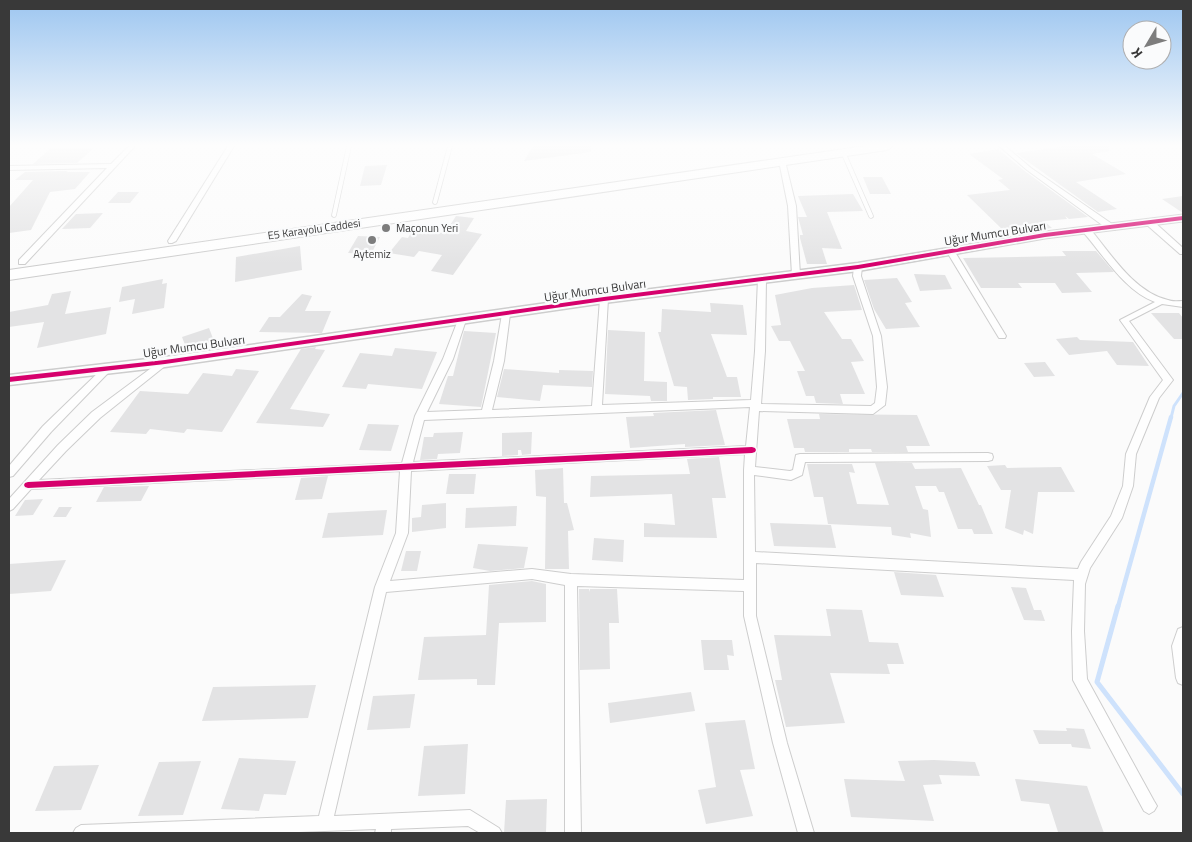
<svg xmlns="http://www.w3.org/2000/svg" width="1192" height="842" viewBox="0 0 1192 842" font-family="'Titillium Web',sans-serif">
<rect width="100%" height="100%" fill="#fbfbfb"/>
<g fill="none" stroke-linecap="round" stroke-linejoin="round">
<path stroke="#cee2fc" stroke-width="3" d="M1171 418 1174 406 1183 393"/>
<path stroke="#cee2fc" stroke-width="4.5" d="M1118 607 1171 417"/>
<path stroke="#cee2fc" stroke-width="5" d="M1118 606 1097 682 1183 794"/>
</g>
<g fill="#e3e3e4">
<path d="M533 146H591V152L524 161Z"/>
<path d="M1066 146H1109V151L1092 154 1126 174 1076 182 1117 209 1098 212 1016 153Z"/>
<path d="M51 148H94L77 163 33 164Z"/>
<path d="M998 149 1026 172 1088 217 1069 219 1065 216 1067 219 1044 221 1052 228 1006 233 967 195 1010 190 998 180 1003 179 969 154Z"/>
<path d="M387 165 381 185 360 186 365 166Z"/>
<path d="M68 171 66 172H90L75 189 50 192 31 230 9 233V207L33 180H15L25 172Z"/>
<path d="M863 177H882L891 194H870Z"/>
<path d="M118 192H139L130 203H108Z"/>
<path d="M853 194 863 211 827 212 842 249 822 248 827 264H807L800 238V235H803L798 217H807L798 196Z"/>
<path d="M1183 196V213L1162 199Z"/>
<path d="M103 213 90 228 62 229 76 214Z"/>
<path d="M456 216 474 218 466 231 482 234 453 275 431 271 442 255 419 251 414 257 389 253 402 237 408 238 412 231 445 233Z"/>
<path d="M358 236 380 237 371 254 348 253Z"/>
<path d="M300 246 302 270 235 282 236 257Z"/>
<path d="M1062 251H1096L1114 272 1076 273 1092 292 1062 293 1055 283H1018L1022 288H981L963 258 1066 256Z"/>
<path d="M914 274 945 275 952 289 920 291Z"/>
<path d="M897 278 912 302 905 303 920 327 886 329 874 309 864 280Z"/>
<path d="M163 279 162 284 167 283 164 308 132 314 135 299 119 302 122 287Z"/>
<path d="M854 285 862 310 824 312 842 339H851L864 361 851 362 865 394H840L843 404 816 403 814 396H806L797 371H805L790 341H779L771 326 781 325 775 295 812 288Z"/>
<path d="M71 291 65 314 111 307 106 334 37 348 44 322 9 327V312L48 305 52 294Z"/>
<path d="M302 294 312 296 305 311H331L322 333 259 332 269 317H280Z"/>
<path d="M710 303 743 305 747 335 711 334 727 377H737L741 397H713V399L688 400 687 387 674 386 658 332H661L662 309 711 312Z"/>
<path d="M1151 313H1179L1183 318V339H1174Z"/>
<path d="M209 328 214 341 187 350 182 337Z"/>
<path d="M608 330 645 332 644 381 667 382V401H651L650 396 605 394Z"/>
<path d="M464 331 496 333 481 407 439 404 448 376H453Z"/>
<path d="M1077 337 1080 340 1133 342 1149 366 1117 365 1107 351 1069 355 1056 339Z"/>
<path d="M316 347 315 349 325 350 290 409 330 414 323 427 256 423 301 349Z"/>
<path d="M395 348 437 352 422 389 368 384 366 389 342 387 360 353 392 356Z"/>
<path d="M1045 362 1055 376 1034 377 1024 363Z"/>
<path d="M236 369 259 371 222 432 187 429 184 433 150 429 146 434 110 432 140 391 188 394 203 373 232 376Z"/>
<path d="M504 369 559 373V370L593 371 592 387 543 385 540 401 497 397Z"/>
<path d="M716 410 725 445 685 447V444L630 448 626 417 654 416 653 413Z"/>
<path d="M819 414 917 415 930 446H906L908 452H872L871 449H849V452H805L804 448H794L787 419H820Z"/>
<path d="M368 424 399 425 391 451 359 450Z"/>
<path d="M463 432 460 453 438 454 437 459 420 460 424 437H433L434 433Z"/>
<path d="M532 432 531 454 522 455 521 450H518V455L502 456V433Z"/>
<path d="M719 457 726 498H712L717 538 644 537V523L675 525 672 494 590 497 591 476 690 474 687 459Z"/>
<path d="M875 463H912L915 469 961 468 979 505H981L993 534H974L972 529H958L944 492H939L936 486H915L923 509 928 510 931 537 910 533 911 538 892 535 891 527 828 524 823 497H814L807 464H852L855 473 849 472 857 504 889 505Z"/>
<path d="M1005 465 1007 468 1061 467 1075 492H1038L1033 534 1024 530 1023 535 1005 528 1011 490H1001L987 466Z"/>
<path d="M563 468 564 503H567L574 530 568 531 569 569H545L546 497 536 496 535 470Z"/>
<path d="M449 474H476L474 494H446Z"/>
<path d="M328 476 322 499 295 500 301 478Z"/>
<path d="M149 486 141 501 96 502 104 487Z"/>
<path d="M43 499 33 515 15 516 25 500Z"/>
<path d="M446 503V528L412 532V518L421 517 422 505Z"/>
<path d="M517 506 516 526 465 528 466 508Z"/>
<path d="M59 507H72L66 517H53Z"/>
<path d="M387 510 383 535 322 538 328 513Z"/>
<path d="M770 523 831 525 836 548 774 546Z"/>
<path d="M594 538 624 540 623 562 592 560Z"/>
<path d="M478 544 528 547 524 568 490 571 473 568Z"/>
<path d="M406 551H421L417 571H401Z"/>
<path d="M66 560 51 591 9 594V564Z"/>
<path d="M894 572 936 575 944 597 901 595Z"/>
<path d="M532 581 546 584V622L499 623 495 685H477V679L418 680 424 637 486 635 489 585Z"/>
<path d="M1011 587 1026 588 1034 610H1041L1045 621 1024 620Z"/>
<path d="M579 589H589L590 592V589H617L619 623H609L610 669 580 670Z"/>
<path d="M826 609 862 610 869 642 898 643 904 664H887L890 674 830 673 845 723 786 727 775 680H782L774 635 831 636Z"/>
<path d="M701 640H732L734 656 727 655 729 670H704Z"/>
<path d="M316 685 308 718 202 721 213 687Z"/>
<path d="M691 692 695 711 610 723 608 703Z"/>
<path d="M415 694 410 728 367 730 373 696Z"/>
<path d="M745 720 755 769 740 770 753 816 706 824 698 790 716 787 705 723Z"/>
<path d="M1066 728 1084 729 1091 749 1072 747 1071 744H1039L1033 730 1067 731Z"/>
<path d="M468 744 465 794 418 796 424 746Z"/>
<path d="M239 758 296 761 286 795 264 794 259 811 221 809Z"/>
<path d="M934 760 975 762 980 776 939 775 942 784 923 785 934 821 851 817 844 779 905 781 898 761Z"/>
<path d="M201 761 183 815 138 816 159 762Z"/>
<path d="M99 765 81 810 35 811 54 766Z"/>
<path d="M1015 779 1087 786 1104 833 1058 832 1049 804 1021 801Z"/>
<path d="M547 799 546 833H504L506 800Z"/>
</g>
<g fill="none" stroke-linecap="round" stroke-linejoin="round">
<g stroke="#cdcdcd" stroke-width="5.5">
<g id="lane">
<path d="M843 152 871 216"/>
<path d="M435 202 450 146"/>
<path d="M334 215 349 146"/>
</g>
</g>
<g stroke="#cdcdcd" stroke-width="2">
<g id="street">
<path d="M129 146H135L25 264H19V260L107 168 9 170V166L111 164Z"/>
<path d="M228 146H234L176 241 172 243H169L168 241Z"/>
<path d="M999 146H1005L1031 168 1115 226V230H1109L1027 170Z"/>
<path d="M782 159 785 161 796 206 800 275 796 277 792 275 788 206 779 161Z"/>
<path d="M1147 221H1153L1183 248V254H1180L1147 225Z"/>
<path d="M1084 229H1090C1111 254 1134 292 1168 300 1172 302 1178 301 1183 301V307L1162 304 1129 321 1173 380 1159 398 1136 454 1133 486 1122 518 1090 568 1085 584 1084 631 1087 679 1154 801 1157 806 1154 811 1149 814 1144 811 1073 680 1072 631 1074 580 756 563V616L787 743 814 833H798L773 743 744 616V591L577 586 581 833H565V585L532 579 386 592 334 816 470 810 499 828 502 833H480L468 826 391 829V833H375L376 829 273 833H73L76 828 81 825 319 816 375 587 396 533 400 471 31 489 13 509 9 511V499L58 445 92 412 162 360 165 359 170 362 100 418 66 451 39 480 402 463 415 416 443 359 458 320 462 317 466 320 453 359 427 412 482 410 494 361 502 314 506 311 510 314 504 361 492 410 592 406 600 299 604 296 608 299 602 405 751 400 755 351 758 278 762 276 766 278 765 351 761 404 871 406 875 403 877 387 873 336 853 276 854 267 858 265 862 267 861 276 881 336 887 387 885 405 873 414 759 411 755 467 790 471 793 470 796 455 800 454 988 453 992 454 993 457 992 460 988 461 805 462 802 475 791 480 754 475 755 552 1078 569 1081 562 1111 516 1123 486 1126 454 1150 397 1163 380 1120 320 1155 302C1125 291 1104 256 1084 233ZM750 407 746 446 413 462 424 420ZM745 454 744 470V580L571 574 532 569 390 581 408 533 411 471Z"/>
<path d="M948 250H951L955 252 1006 336 1005 338H999L947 252Z"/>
<path d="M107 366 112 369 110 371 51 432 13 476 9 477V466L43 426 104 367Z"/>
<path d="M1183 627V685L1178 683 1176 678 1172 646 1178 629Z"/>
</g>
</g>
<g stroke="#cdcdcd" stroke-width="3">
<path id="secondary" d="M1183 215V221L1045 238 858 271 604 303 165 367 9 385V375L165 357 604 295 858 263 1045 232Z"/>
</g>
<g stroke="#cdcdcd" stroke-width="2">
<path id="highway" d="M865 146H893L887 150 9 280V270Z"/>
</g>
<use href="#lane" stroke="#fefefe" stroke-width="4"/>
<use href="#street" fill="#fefefe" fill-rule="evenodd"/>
<use href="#secondary" fill="#fefefe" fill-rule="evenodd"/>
<use href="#highway" fill="#fefefe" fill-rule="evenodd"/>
<g stroke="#fafbfc" stroke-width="3">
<g id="cycleway">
<path d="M1183 216V220L1045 237 858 269 604 301 165 364 9 382V377L165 360 604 297 858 265 1045 233Z"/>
<path d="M752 447 755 448 756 450 755 452 752 453 28 488 25 487 24 485 25 483 28 482Z"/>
</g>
</g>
<use href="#cycleway" fill="#d6006c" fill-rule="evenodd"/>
</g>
<linearGradient id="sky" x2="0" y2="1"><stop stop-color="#9dc6f0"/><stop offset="0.55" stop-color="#fdfdfd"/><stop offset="1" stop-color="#fdfdfd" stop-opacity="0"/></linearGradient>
<rect width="1192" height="264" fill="url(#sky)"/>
<g fill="#7d7d7d" stroke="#fafbfc" stroke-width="2">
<circle cx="386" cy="228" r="5"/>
<circle cx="372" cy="240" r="5"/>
</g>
<g text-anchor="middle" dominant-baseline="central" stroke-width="4.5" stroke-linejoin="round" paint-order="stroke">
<g font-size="11" fill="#393939" stroke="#fafbfc" text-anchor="start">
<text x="396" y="228">Maçonun Yeri</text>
<text x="372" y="254" text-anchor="middle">Aytemiz</text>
</g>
<g font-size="11" fill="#393939" stroke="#fafbfc">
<text transform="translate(314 229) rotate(-8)">E5 Karayolu Caddesi</text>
</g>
<g font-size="12" fill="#393939" stroke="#fafbfc">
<text transform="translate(995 233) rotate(-9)">Uğur Mumcu Bulvarı</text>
<text transform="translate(595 290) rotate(-8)">Uğur Mumcu Bulvarı</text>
<text transform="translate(194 346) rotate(-8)">Uğur Mumcu Bulvarı</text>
</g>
</g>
<rect width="1192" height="842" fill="none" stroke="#393939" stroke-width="20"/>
<g transform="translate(1147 45) rotate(232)"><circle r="24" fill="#fafbfc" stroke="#adadae"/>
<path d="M0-4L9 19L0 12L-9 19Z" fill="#7d7d7d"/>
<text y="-8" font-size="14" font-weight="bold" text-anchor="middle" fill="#393939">K</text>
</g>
</svg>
